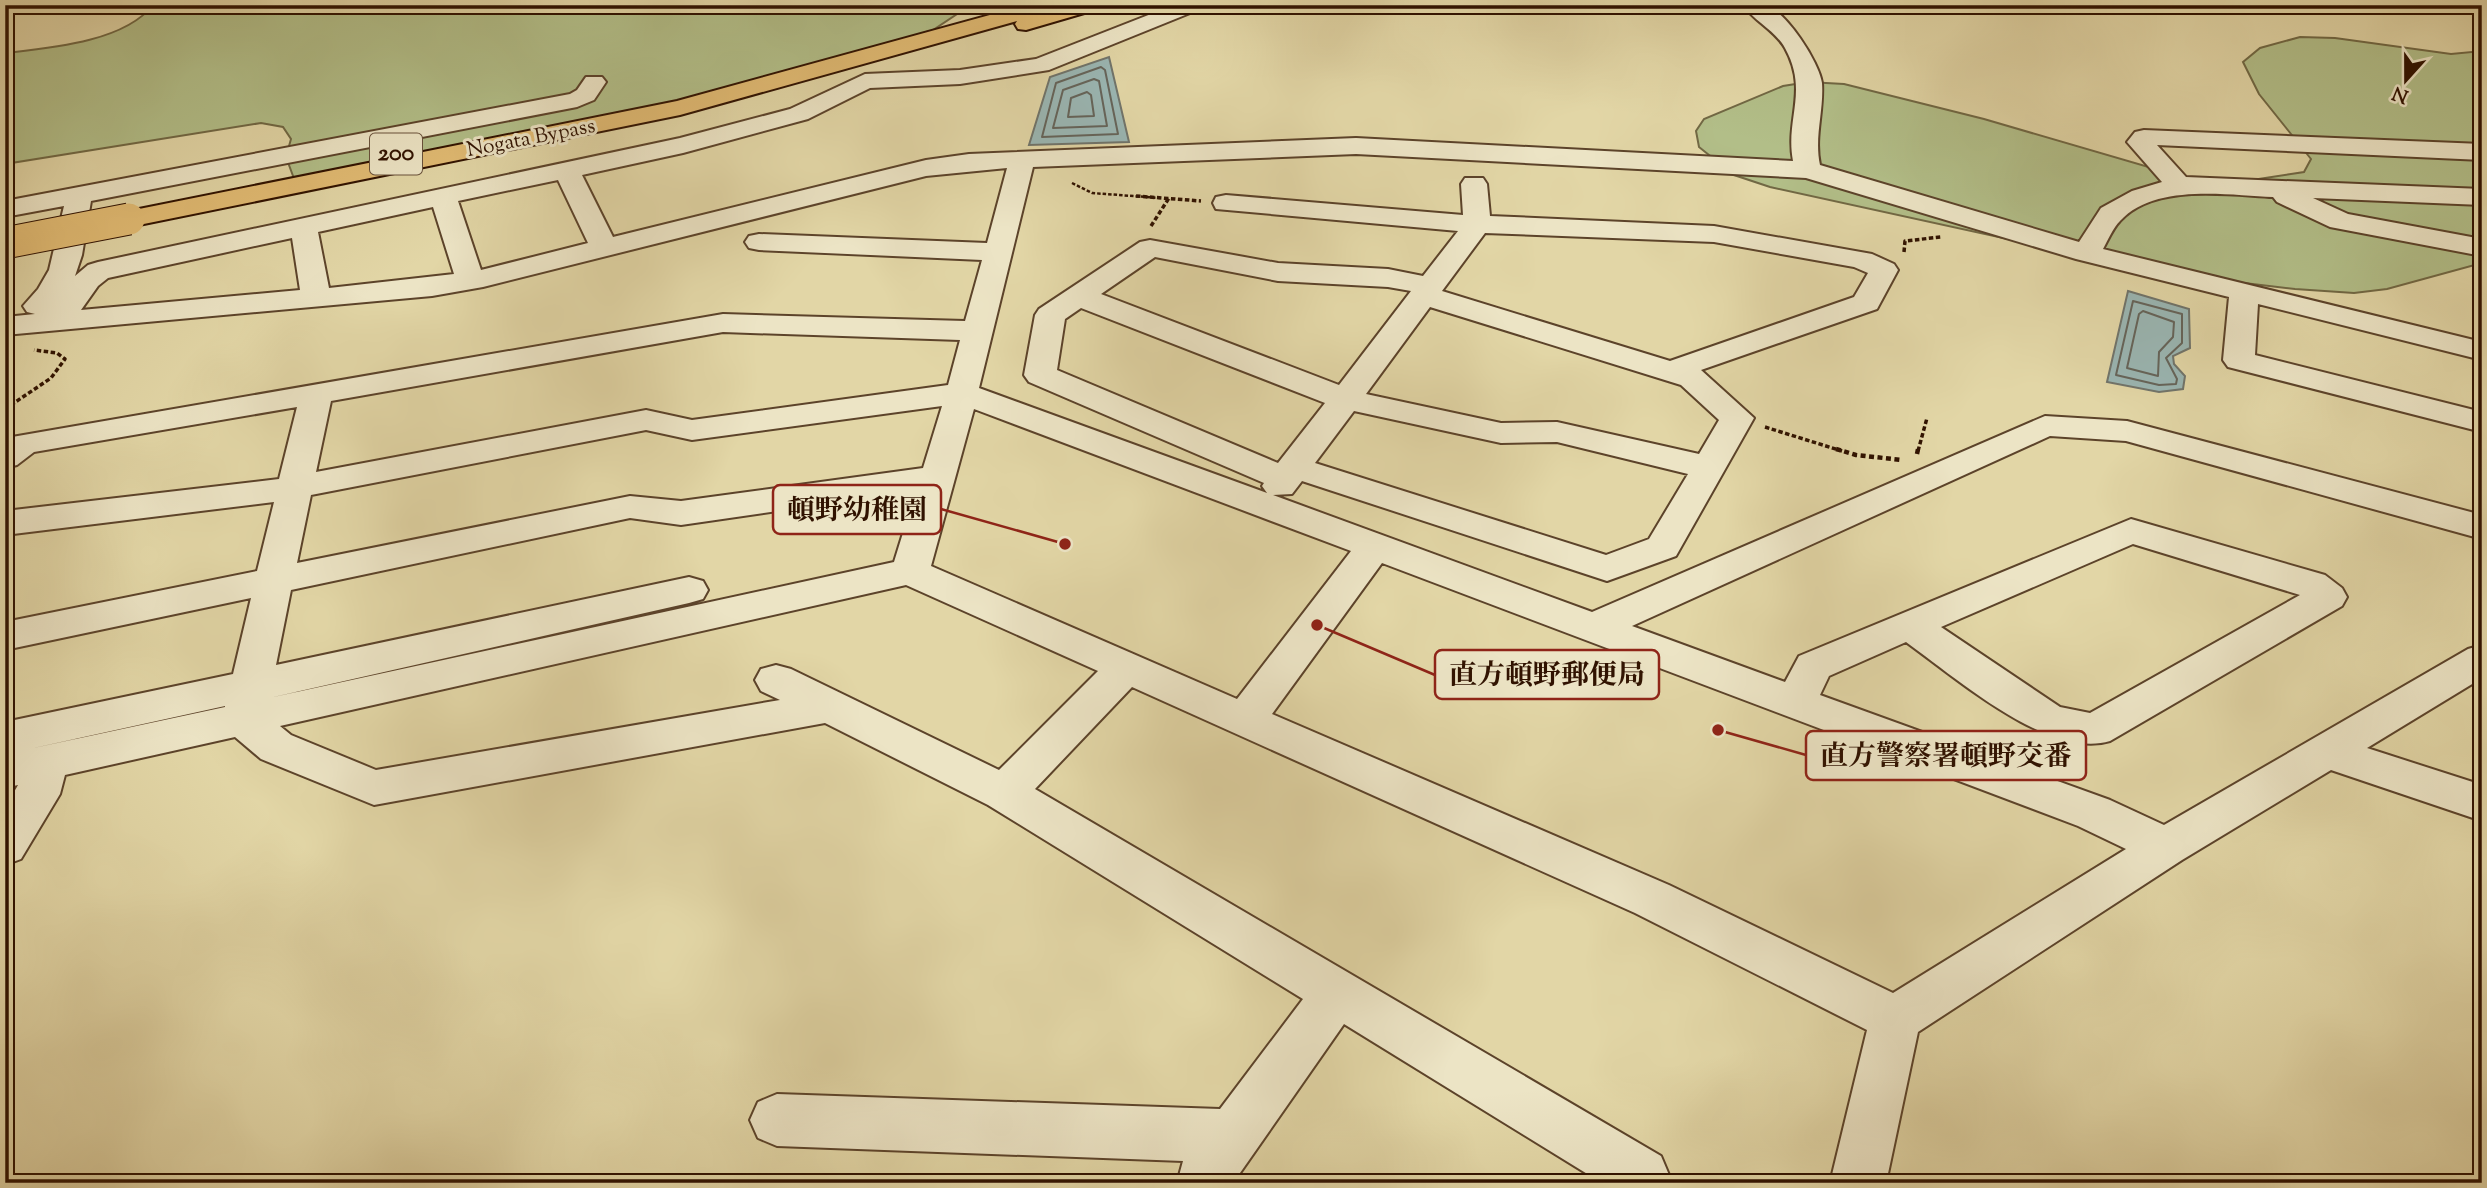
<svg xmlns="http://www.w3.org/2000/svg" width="2487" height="1188" viewBox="0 0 2487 1188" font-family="'Sorts Mill Goudy','Noto Serif JP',serif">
<rect width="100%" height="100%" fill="#e2d6a6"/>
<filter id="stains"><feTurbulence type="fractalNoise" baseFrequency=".00286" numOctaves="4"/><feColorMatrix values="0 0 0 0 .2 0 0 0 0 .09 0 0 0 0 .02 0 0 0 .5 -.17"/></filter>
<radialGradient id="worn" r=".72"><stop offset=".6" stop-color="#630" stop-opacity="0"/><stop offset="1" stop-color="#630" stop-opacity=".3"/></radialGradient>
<g fill="#b2be88" stroke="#716844" stroke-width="2">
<path d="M153 5H964L960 12 930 32 859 56 463 157 296 184 286 157 291 139 283 127 261 123 5 164V53C50 48 124 42 153 5Z"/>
<path d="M2300 37 2335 38 2451 54 2482 51V263L2387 289 2354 293 2295 289 2211 279 2090 257 1770 187 1734 175 1699 147 1696 131 1704 119 1783 86 1808 82 1844 84 1984 119 2193 180H2252L2304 172 2311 159 2259 94 2243 62 2260 48Z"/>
</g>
<g fill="#9ab6b3" stroke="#70746b" stroke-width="2">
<path d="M1109 57 1129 142 1029 145 1050 77Z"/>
<path d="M2128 291 2189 309 2190 348 2173 356 2174 364 2185 376 2183 389 2159 392 2107 382Z"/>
</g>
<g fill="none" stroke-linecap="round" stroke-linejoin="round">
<g stroke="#65645a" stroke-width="2">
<path d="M1101 67 1105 70 1118 134 1042 137 1056 83Z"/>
<path d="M1094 79 1099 81 1107 126 1053 128 1063 90Z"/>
<path d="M1087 92 1091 95 1094 116 1068 117 1071 98Z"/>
<path d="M2133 301 2182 314V343L2166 358 2177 379 2176 384 2159 385 2116 375Z"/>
<path d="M2143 311 2174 322 2173 337 2159 352 2158 376 2127 368 2139 314Z"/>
</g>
<g stroke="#5c432a" stroke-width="4">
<path id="minor" d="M1174 5H1203L1200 9 1049 70 960 84 870 88 808 119 683 153 582 175 613 237 926 160 969 154 1356 138 1793 161C1785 119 1809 91 1785 48 1775 30 1755 22 1743 5 1749 5 1758 4 1765 5 1786 11 1819 62 1822 83 1824 111 1814 137 1820 165L2079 242 2101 208 2132 191 2162 182 2127 142 2135 132 2144 130 2482 144V160L2157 145 2186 177 2482 189V205L2313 198 2348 214 2482 239V256L2330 227 2277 202 2273 197C2228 195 2154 183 2120 221 2113 228 2108 240 2103 249L2482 342V360L2258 304 2255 355 2482 412V432L2228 367 2223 360 2229 297 2076 259 1806 178 1356 154 1033 167 979 388 1267 493 1262 486 1264 483 1029 382 1024 375 1035 315 1039 309 1140 242 1150 240 1278 263 1388 269 1423 276 1458 231 1216 209 1213 203 1216 197 1226 195 1463 215 1461 184 1465 178H1483L1487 184 1490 216 1714 226 1872 254 1894 264 1898 270 1877 309 1701 370 1754 418 1676 556 1607 581 1302 481 1292 494 1273 495 1592 612 2045 416 2127 421 2482 515V539L2126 441 2050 436 1632 626 1785 682 1799 656 2131 519 2325 575 2342 588 2347 597 2342 606 2110 741C2049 760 1955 677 1906 642L1829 676 1820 695 2110 800 2164 825 2468 649 2482 645V678L2367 748 2482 785V821L2331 770 2182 860 1918 1032 1886 1183H1830L1867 1030 1635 913 1132 687 1035 789 1661 1156 1669 1175 1666 1183H1602L1344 1024 1233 1183H1177L1183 1161 777 1146 758 1138 750 1120 758 1102 777 1094 1220 1109 1303 999 988 805 825 723 374 805 261 759 235 737 65 775 60 794 21 859 5 865V808L18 785 5 788V722L233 674 251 598 5 650V622L257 571 274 502 5 535V511L279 479 297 407 34 452 17 465 5 468V442L12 437 723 314 965 321 982 260 759 250 749 248 745 242 749 236 759 234 987 243 1007 168 926 176 483 287 432 296 5 335V317L35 314 27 312 23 306 38 289 49 270 64 206 5 217V201L570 94 577 90 586 77H602L606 82 594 100 577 107 91 201 82 255 75 276 88 265 98 262 680 138 790 109 865 74 960 70 1036 59ZM558 180 588 243 481 270 458 201ZM433 207 454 274 329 288 318 232ZM1485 233 1714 242 1854 267 1868 273 1854 297 1670 361 1442 291ZM292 238 300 290 81 310 98 286 108 278ZM1155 257 1278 281 1388 287 1411 291 1339 385 1101 294ZM1430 307 1681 385 1719 420 1699 454 1557 422 1501 423 1366 394ZM1081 308 1325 403 1278 463 1057 370 1065 319ZM723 332 960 340 948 385 692 420 646 410 316 472 331 401ZM942 406 923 468 681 501 630 496 297 563 311 495 646 430 692 440ZM974 409 1351 551 1237 699 931 566ZM1354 411 1501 443 1557 442 1688 474 1649 539 1606 555 1315 463ZM916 491 894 562 269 698 689 603 703 599 708 590 703 581 689 577 276 665 291 590 630 518 681 525ZM2133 544 2300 595 2090 713 2060 707 1941 627ZM1382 563 2078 826 2126 849 1893 993 1669 885 1272 714ZM906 585 1098 671 999 770 791 669 776 665 761 669 755 680 761 691 780 700 376 770 291 735 280 726ZM225 706V707L29 749Z"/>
</g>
<g stroke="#301200" stroke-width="4">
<path id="highway" d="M1026 5H1101L1098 9 1026 30 1018 29 1015 24 1017 21 680 115 129 227 119 225 115 219 119 213 129 211 677 101Z"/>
</g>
<path stroke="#301200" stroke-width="2.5" stroke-dasharray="3.5 2" stroke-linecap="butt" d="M1072 183 1092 193 1160 198"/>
<g stroke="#301200" stroke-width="3.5" stroke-dasharray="4.5 2.5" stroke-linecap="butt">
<path d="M1136 196 1201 201"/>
<path d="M1151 226 1169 198"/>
<path d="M1904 252 1905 241 1941 237"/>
<path d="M5 409 51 378 65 359 57 353 34 350"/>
<path d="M1765 427 1842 451"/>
<path d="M1918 451 1927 418"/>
</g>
<g stroke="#301200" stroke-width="4.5" stroke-dasharray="5 3.5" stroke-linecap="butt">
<path d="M1836 449 1856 455 1902 460"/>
<path d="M1917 454 1918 449"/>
</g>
<use href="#minor" fill="#ece4c5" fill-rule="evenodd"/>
<use href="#highway" fill="#e1bb73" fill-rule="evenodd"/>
<g stroke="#301200" stroke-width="33" stroke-linecap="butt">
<path id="highway-bridge" d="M5 243 129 219"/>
</g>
<use href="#highway-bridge" stroke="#e1bb73" stroke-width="31"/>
</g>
<g text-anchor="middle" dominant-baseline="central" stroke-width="6" stroke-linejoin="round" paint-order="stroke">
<g font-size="21" fill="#301200" stroke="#ece4c5">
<text transform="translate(531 139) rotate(-11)">Nogata Bypass</text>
</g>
<rect fill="#ece4c5" stroke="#68513b" stroke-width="2" x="370" y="133.5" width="52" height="41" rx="5"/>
<g font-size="24" font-weight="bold" fill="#301200">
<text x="396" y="154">200</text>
</g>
</g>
<path fill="none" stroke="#8f2418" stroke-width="2.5" d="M1065 544L941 509M1317 625L1435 675M1718 730L1806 755"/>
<g fill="#8f2418" stroke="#ece4c5" stroke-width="2.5">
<circle cx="1065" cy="544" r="7"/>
<circle cx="1317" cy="625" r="7"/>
<circle cx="1718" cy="730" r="7"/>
</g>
<g fill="#ece4c5" stroke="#8f2418" stroke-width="2.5">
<rect x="773" y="485" width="168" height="49" rx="7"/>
<rect x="1435" y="650" width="224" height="49" rx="7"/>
<rect x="1806" y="731" width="280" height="49" rx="7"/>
</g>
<g font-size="28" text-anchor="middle" font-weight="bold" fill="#301200">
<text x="857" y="519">頓野幼稚園</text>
<text x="1547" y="684">直方頓野郵便局</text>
<text x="1946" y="765">直方警察署頓野交番</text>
</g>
<rect width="2487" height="1188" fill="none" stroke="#e2d6a6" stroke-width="28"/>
<rect x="7" y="7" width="2473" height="1174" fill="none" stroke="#301200" stroke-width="3.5"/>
<rect x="14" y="14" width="2459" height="1160" fill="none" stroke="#301200" stroke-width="2"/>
<g transform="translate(2406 80) rotate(201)" stroke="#ece4c5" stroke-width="5" paint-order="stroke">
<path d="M0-5L12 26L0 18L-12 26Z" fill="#301200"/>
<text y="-10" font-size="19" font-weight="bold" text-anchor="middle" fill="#301200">N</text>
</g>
<rect width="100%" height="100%" filter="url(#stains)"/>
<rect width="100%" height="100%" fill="url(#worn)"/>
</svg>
